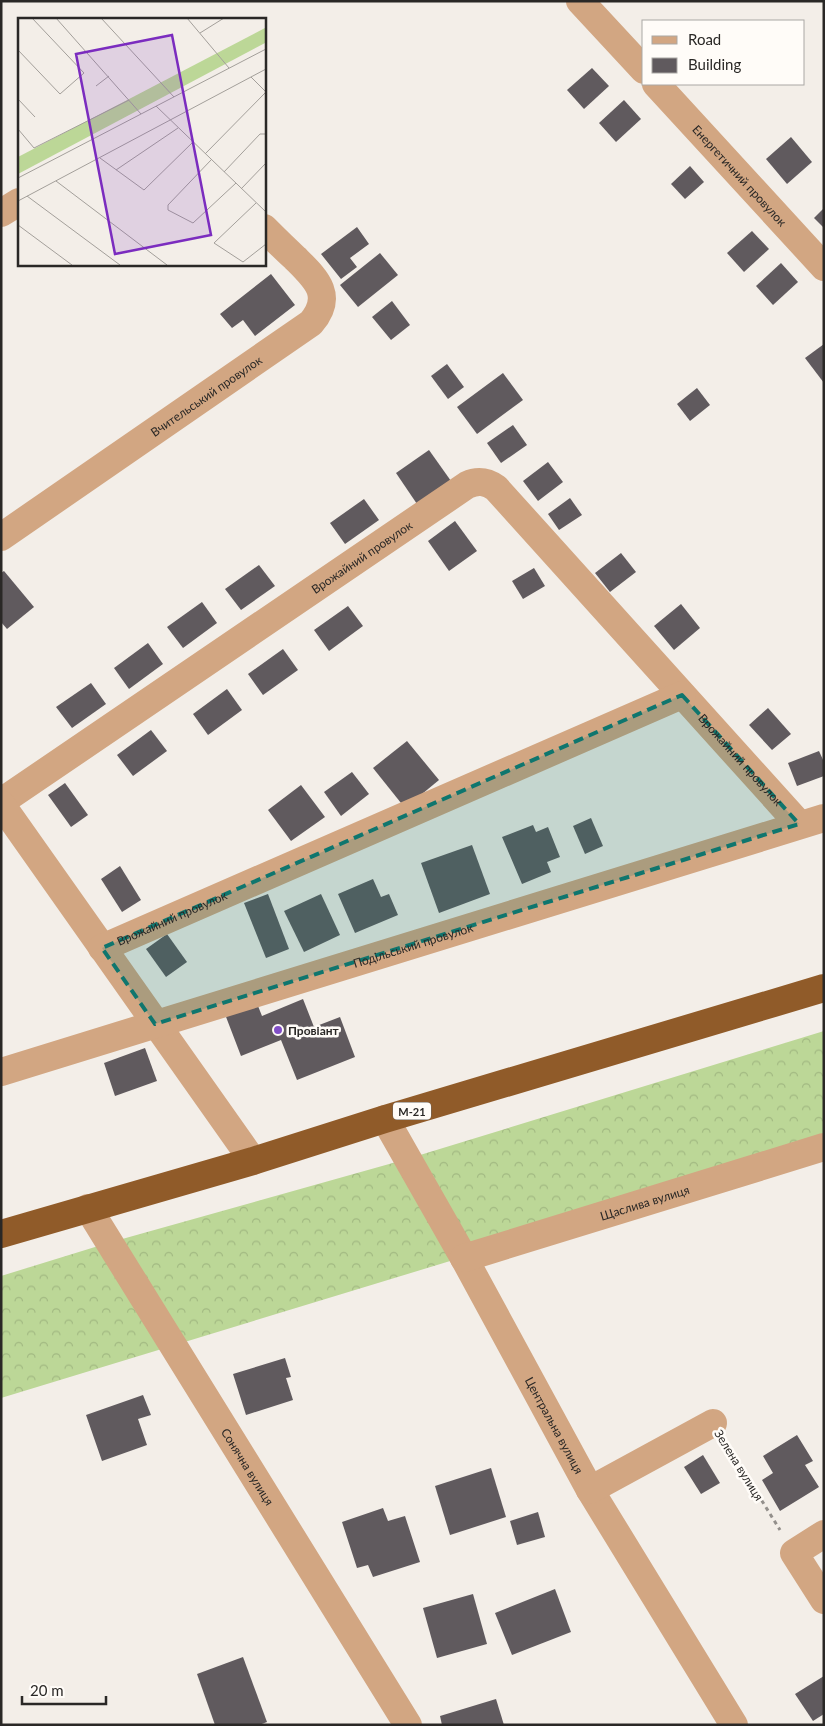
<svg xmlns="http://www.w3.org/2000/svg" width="825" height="1726" viewBox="0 0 825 1726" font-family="Lato,sans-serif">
<defs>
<pattern id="forest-crowns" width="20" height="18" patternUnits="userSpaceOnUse" patternTransform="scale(1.25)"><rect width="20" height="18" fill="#bcd797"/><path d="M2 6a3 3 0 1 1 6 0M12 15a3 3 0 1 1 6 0" fill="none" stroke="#a2b982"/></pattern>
</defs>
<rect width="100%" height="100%" fill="#f3eee8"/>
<path fill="url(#forest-crowns)" d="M824 1031V1147L1 1398V1276L108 1243 407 1159Z"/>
<g fill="#605a5e">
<path d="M592 68 609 86 584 109 567 90Z"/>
<path d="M624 100 641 119 616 142 599 123Z"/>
<path d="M791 137 812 162 787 184 766 159Z"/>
<path d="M690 166 704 182 685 199 671 184Z"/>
<path d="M824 208V228L814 218Z"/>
<path d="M357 227 369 244 350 258 357 267 341 279 321 254Z"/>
<path d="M752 231 769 249 744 272 727 253Z"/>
<path d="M380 253 398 275 358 307 340 285Z"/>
<path d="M781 263 798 282 773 305 756 286Z"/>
<path d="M271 274 295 305 255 336 243 320 232 328 220 314Z"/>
<path d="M392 301 410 325 391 340 372 317Z"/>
<path d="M824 344V383L805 358Z"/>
<path d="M447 364 464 387 448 399 431 376Z"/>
<path d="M503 373 523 400 477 434 457 407Z"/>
<path d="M697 388 710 405 690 421 677 404Z"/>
<path d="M513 425 527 445 501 463 487 443Z"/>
<path d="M429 450 451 481 417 504 396 473Z"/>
<path d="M548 462 563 482 538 501 523 481Z"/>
<path d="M570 498 582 515 559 530 548 514Z"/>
<path d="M364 499 379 520 345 544 330 523Z"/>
<path d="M455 521 477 551 449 571 428 541Z"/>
<path d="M621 553 636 572 610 592 595 573Z"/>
<path d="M259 565 275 586 241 610 225 589Z"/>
<path d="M534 568 545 586 523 599 512 581Z"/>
<path d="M4 571 34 607 7 629 1 622V573Z"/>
<path d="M202 602 217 623 183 648 167 627Z"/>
<path d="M681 604 700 628 674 650 654 626Z"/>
<path d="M348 606 363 626 329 651 314 630Z"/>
<path d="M148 643 163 664 129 689 114 668Z"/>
<path d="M283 649 298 670 263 695 248 674Z"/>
<path d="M91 683 106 704 72 728 56 707Z"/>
<path d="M227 689 242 710 208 735 193 714Z"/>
<path d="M768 708 791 734 772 750 749 725Z"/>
<path d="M151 730 167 751 133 776 117 755Z"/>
<path d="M407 741 439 780 405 808 373 768Z"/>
<path d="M819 751 824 762V776L797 786 788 763Z"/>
<path d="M352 772 369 794 341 816 324 792Z"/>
<path d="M65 783 88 815 71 827 48 795Z"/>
<path d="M301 785 325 817 291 841 268 810Z"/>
<path d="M591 818 603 846 585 854 573 826Z"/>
<path d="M533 825 536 832 548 827 560 857 547 862 551 872 522 884 502 837Z"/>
<path d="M472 845 490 894 439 913 421 863Z"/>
<path d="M120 866 141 900 122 912 101 879Z"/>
<path d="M373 879 381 897 389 894 398 915 355 933 338 894Z"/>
<path d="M268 894 289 949 266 958 244 903Z"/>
<path d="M321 894 340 935 304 952 284 911Z"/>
<path d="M167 934 187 962 166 977 146 949Z"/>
<path d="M254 996 262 1016 303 999 314 1027 340 1017 355 1057 297 1080 281 1040 241 1056 223 1009Z"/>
<path d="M145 1048 157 1081 115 1096 104 1063Z"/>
<path d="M285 1358 291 1377 286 1378 293 1400 246 1415 233 1374Z"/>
<path d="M143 1395 151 1415 138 1419 147 1445 102 1461 86 1415Z"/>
<path d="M797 1435 813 1461 805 1465 819 1487 780 1511 762 1480 773 1473 763 1456Z"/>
<path d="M703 1455 720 1483 701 1494 684 1467Z"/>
<path d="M491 1468 506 1517 450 1535 435 1486Z"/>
<path d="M383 1508 388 1521 405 1516 420 1562 373 1577 368 1565 357 1568 342 1522Z"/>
<path d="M538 1512 545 1537 517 1545 510 1521Z"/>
<path d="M555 1589 571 1632 512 1655 495 1613Z"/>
<path d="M473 1594 487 1644 437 1658 423 1608Z"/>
<path d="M243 1657 267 1722 259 1725H215L197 1674Z"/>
<path d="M824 1676V1714L813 1721 795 1694Z"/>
<path d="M496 1699 504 1725H442L440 1716Z"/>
</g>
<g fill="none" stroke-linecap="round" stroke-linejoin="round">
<path stroke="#938f8b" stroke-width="3" stroke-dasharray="4 4" stroke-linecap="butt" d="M728 1446 780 1530"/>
<g stroke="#d2a682" stroke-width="28">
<path d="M580 1 644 70"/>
<path id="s1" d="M656 84 824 267"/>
<path d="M1 213 19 202"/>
<path id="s2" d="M1 537 311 323C335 295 315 278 295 258 284 248 274 238 264 228"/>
<path id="s3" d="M1 802 467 485C478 480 486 481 496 488L799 824"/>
<path d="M1 804 253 1161"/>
<path id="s4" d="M102 948 682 695"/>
<path id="s5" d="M1 1072 824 818"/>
<path id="s6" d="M385 1119 464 1258 590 1490 734 1725"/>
<path id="s7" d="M88 1208 408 1725"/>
<path id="s8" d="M464 1258 824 1147"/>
<path d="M590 1490 713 1423"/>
<path d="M824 1534 794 1553 824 1600"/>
</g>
<path stroke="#905b29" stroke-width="28" d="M1 1234 253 1161 385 1119 824 988"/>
</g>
<path fill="#0f766e" fill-opacity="0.2" stroke="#0f766e" stroke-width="4" stroke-dasharray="10 6" stroke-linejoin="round" d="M682 695 799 824 155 1024 102 948Z"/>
<circle fill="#814fc7" stroke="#fffcf8" stroke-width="2" cx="278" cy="1030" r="5"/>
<g text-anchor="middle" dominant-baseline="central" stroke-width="5" stroke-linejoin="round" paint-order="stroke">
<rect fill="#fffcf8" stroke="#6a6865" stroke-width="1" x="393" y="1102.5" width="38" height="17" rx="4"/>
<g font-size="11" font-weight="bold" fill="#2a2826">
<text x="412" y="1111">М-21</text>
</g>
<g font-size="12" fill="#2a2826" stroke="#fffcf8">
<text stroke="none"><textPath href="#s1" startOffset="124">Енергетичний провулок</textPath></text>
<text stroke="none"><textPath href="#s2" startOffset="249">Вчительський провулок</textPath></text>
<text stroke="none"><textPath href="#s3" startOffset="436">Врожайний провулок</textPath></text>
<text stroke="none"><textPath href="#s3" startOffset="960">Врожайний провулок</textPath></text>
<text stroke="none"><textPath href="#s4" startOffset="76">Врожайний провулок</textPath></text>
<text stroke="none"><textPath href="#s5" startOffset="431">Подільський провулок</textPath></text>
<text stroke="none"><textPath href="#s8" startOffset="189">Щаслива вулиця</textPath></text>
<text stroke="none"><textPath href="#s6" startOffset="350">Центральна вулиця</textPath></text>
<text transform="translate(739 1465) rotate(58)">Зелена вулиця</text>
<text stroke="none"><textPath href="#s7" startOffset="304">Сонячна вулиця</textPath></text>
</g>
<g font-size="12" font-weight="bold" fill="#2a2826" stroke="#fffcf8" text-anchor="start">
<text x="288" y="1030">Провіант</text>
</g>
</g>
<g transform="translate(18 18)">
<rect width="248" height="248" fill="#f3eee8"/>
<path d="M247 10V25L0 156V139Z" fill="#bcd797"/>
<path fill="none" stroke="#a39f9a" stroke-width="1" d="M38 0 123 96M83 0 156 79M169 0 211 50M182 15 206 0M0 32 42 76 66 55 14 0M233 59 248 74M78 68 91 58M0 81 17 99M138 88 248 194M0 111 16 130 111 82M187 136 248 74M82 140 126 172 175 124M193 142 150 187V192L175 205 218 165M98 152 160 110M206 154 242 116H248M0 160 248 31M38 163 149 247M223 171 248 145M9 178 102 247M0 183 248 51M238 185 196 225 225 244 248 226M0 207 54 247"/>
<path fill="#7b2cbf" fill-opacity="0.15" stroke="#7b2cbf" stroke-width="2.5" d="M154 17 193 217 97 236 58 36Z"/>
<rect width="248" height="248" fill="none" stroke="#2a2826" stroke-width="2.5"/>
</g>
<rect width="825" height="1726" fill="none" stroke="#2a2826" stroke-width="5"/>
<rect x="642" y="20" width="162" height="65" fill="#fffcf8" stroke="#aaa7a4"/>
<rect x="652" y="36" width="25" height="8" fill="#d2a682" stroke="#aaa7a4"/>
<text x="688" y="45" font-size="15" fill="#2a2826">Road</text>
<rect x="652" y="58" width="25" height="15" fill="#605a5e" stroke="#aaa7a4"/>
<text x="688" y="70" font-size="15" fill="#2a2826">Building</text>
<path d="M22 1696v8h84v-8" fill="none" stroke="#2a2826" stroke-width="2.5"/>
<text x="30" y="1696" font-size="15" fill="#2a2826" stroke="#fffcf8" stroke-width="4" paint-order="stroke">20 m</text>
</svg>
